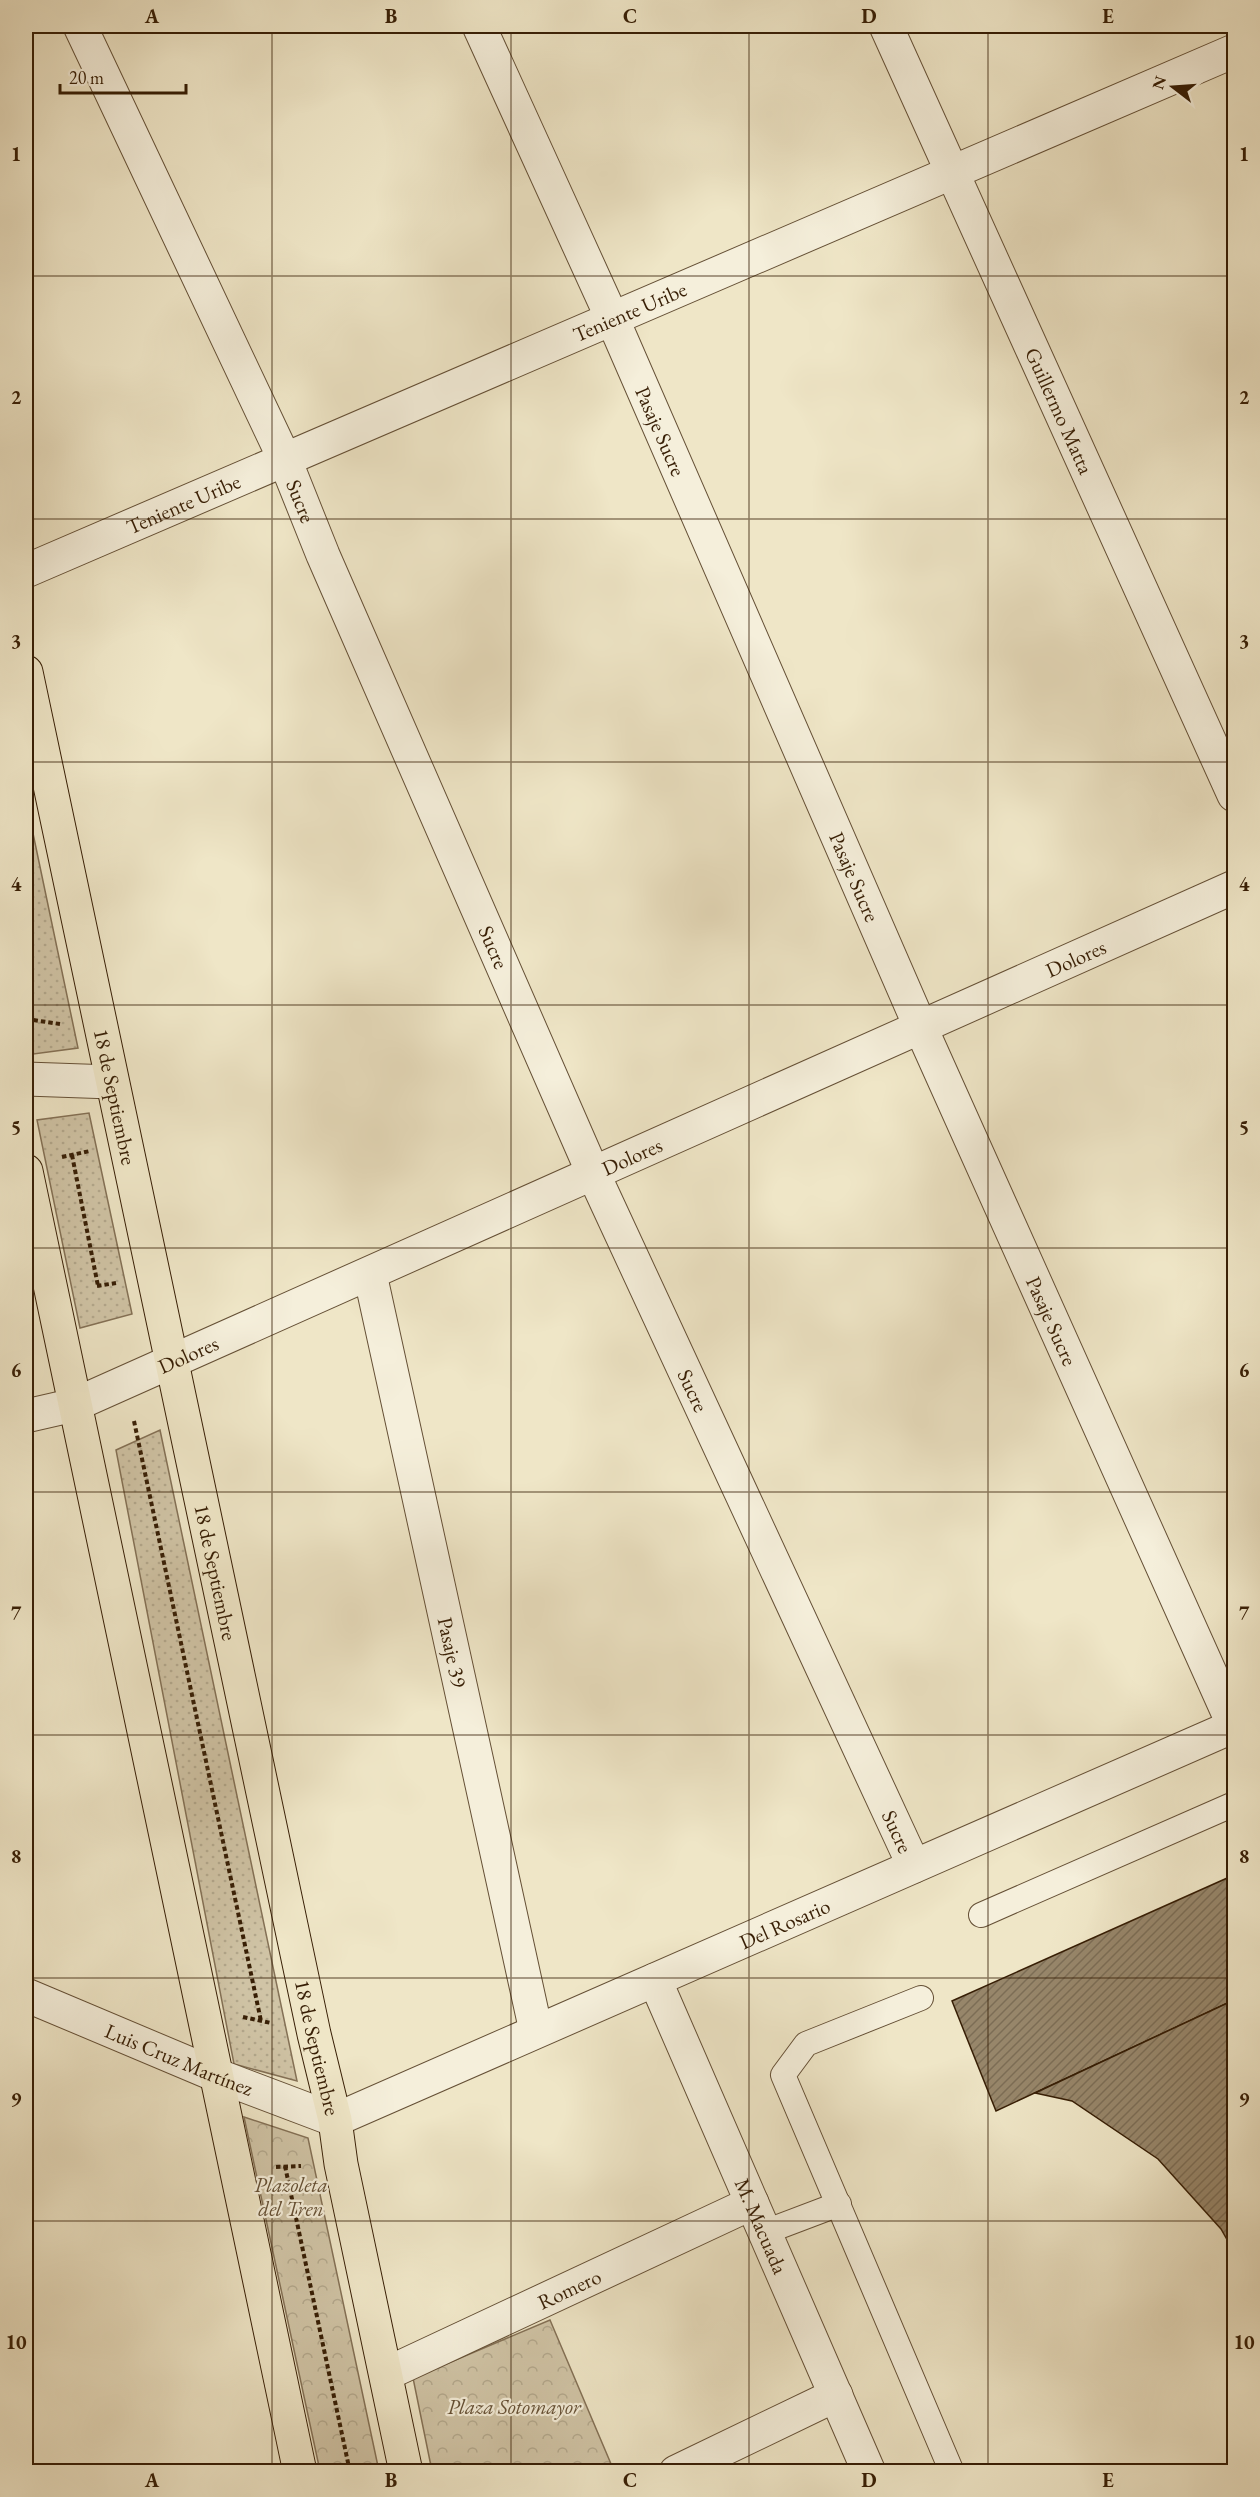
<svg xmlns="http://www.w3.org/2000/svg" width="1260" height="2497" viewBox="0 0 1260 2497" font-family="'EB Garamond',serif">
<defs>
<pattern id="grass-dots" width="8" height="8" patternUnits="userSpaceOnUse" patternTransform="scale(1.5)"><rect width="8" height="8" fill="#d0c4a6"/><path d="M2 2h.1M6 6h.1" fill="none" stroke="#b3a88d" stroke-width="1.8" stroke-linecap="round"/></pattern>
<pattern id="park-crowns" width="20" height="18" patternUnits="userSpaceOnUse" patternTransform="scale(1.5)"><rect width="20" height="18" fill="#d0c4a6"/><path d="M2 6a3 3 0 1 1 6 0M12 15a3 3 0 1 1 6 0" fill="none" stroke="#b3a88d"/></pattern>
<pattern id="building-hatch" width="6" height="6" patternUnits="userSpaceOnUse" patternTransform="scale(1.5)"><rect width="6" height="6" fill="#97866a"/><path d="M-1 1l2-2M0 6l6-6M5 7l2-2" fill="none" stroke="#7c6d55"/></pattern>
</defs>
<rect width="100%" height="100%" fill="#efe6c7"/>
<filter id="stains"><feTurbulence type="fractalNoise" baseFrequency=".00333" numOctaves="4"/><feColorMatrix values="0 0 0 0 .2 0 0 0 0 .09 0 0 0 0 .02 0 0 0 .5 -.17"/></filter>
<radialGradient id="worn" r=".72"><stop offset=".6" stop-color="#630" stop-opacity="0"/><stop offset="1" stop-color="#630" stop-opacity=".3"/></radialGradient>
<g fill="url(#grass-dots)" stroke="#847156" stroke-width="1.5">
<path d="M26 800 78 1048 26 1055Z"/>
<path d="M89 1113 132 1314 80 1328 37 1120Z"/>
<path d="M160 1430 297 2081 234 2064 116 1450Z"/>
</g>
<g fill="url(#park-crowns)" stroke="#847156" stroke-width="1.5">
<path d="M244 2117 308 2138 379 2471H320Z"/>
<path d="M550 2320 614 2471H432L413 2378Z"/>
</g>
<g fill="url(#building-hatch)" stroke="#371e05" stroke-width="1.5">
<path d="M1234 1875V2000L996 2111 952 2001Z"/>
<path d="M1234 2000V2252L1221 2229 1158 2159 1072 2101 1035 2093Z"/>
</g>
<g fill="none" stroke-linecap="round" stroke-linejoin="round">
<g stroke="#655036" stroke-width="26">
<g id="service">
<path d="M981 1915 1234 1804"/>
<path d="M921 1998 806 2044 783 2075 952 2472"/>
<path d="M765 2232 839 2204"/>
</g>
</g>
<g stroke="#655036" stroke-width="35">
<g id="minor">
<path id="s1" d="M80 26 285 460 323 555 593 1173 914 1866"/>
<path id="s2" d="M479 26 612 318 920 1026 1234 1726"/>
<path d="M26 1079 112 1082"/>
<path id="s3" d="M370 1274 536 2031"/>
<path id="s4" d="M26 1416 74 1405 1234 887"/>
<path id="s5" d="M655 1980 869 2472"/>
<path id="s6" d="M26 1995 216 2075 335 2120 1234 1726"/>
<path id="s7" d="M386 2374 752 2203"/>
<path d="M676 2472 836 2395"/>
</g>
</g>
<g stroke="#655036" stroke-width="35">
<g id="tertiary">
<path id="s8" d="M886 26 1234 795"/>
<path id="s9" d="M26 571 1234 51"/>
</g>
</g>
<g stroke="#371e05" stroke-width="35">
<g id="primary">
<path id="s10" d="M26 672 314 2034 335 2120 341 2164 406 2472"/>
<path d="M26 1171 300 2472"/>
</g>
</g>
<g stroke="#371e05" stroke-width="4" stroke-dasharray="4.5 3" stroke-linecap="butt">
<path d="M26 1019 60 1024"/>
<path d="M72 1155 98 1286"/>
<path d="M62 1157 90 1151"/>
<path d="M97 1286 116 1283"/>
<path d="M134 1421 261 2021"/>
<path d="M243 2017 271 2023"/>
<path d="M285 2166 350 2472"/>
<path d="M276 2167 301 2166"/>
</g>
<use href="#service" stroke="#f5efdb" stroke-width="24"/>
<use href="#minor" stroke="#f5efdb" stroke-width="33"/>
<use href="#tertiary" stroke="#f5efdb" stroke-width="33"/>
<use href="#primary" stroke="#efe6c7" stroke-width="33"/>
</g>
<path fill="none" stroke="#371e05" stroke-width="1.5" stroke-opacity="0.55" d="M272 26V2472M511 26V2472M749 26V2472M988 26V2472M26 276H1234M26 519H1234M26 762H1234M26 1005H1234M26 1248H1234M26 1492H1234M26 1735H1234M26 1978H1234M26 2221H1234"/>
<g text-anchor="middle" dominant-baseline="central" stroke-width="4.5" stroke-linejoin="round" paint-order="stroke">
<g font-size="21" fill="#371e05" stroke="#f5efdb">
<text stroke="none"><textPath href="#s9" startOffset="657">Teniente Uribe</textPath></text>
<text stroke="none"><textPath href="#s8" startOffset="422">Guillermo Matta</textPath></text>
<text stroke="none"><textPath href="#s2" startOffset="444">Pasaje Sucre</textPath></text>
<text stroke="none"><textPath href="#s1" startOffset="524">Sucre</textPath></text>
<text stroke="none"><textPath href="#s9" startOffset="171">Teniente Uribe</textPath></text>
<text stroke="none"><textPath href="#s2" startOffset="930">Pasaje Sucre</textPath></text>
<text stroke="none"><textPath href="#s1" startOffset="1010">Sucre</textPath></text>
<text stroke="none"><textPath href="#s4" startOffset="1146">Dolores</textPath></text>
<text stroke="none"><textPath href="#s10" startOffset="434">18 de Septiembre</textPath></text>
<text stroke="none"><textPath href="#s4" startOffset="660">Dolores</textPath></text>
<text stroke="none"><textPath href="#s2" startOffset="1416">Pasaje Sucre</textPath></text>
<text stroke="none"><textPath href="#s4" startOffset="174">Dolores</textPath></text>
<text stroke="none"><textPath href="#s1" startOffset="1496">Sucre</textPath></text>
<text stroke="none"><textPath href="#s10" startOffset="920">18 de Septiembre</textPath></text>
<text stroke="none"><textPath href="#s3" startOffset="387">Pasaje 39</textPath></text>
<text stroke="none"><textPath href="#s1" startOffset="1982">Sucre</textPath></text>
<text stroke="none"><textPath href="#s6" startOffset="824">Del Rosario</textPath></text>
<text stroke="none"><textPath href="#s10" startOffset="1406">18 de Septiembre</textPath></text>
<text stroke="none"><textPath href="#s6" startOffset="166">Luis Cruz Martínez</textPath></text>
<text stroke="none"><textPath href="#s5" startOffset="268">M. Macuada</textPath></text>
<text stroke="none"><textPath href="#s7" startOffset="202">Romero</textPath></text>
</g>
<g font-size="21" font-style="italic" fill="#655035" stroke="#f5efdb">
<text x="291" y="2184">Plazoleta<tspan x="291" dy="24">del Tren</tspan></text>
<text x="514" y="2406">Plaza Sotomayor</text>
</g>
</g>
<rect width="1260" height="2497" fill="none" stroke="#efe6c7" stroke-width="66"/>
<g transform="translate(1173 87) rotate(287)" stroke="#f5efdb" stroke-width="4.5" paint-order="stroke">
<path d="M0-4.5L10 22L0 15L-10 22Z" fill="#371e05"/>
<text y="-9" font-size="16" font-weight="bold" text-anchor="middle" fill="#371e05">N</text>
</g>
<path d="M60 84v9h126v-9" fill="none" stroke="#371e05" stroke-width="3"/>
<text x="69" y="84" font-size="18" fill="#371e05" stroke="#f5efdb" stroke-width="4.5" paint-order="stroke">20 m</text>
<rect x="33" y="33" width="1194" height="2431" fill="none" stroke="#371e05" stroke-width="2"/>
<g font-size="20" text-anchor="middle" font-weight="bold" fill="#371e05">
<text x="152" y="23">A</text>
<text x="391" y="23">B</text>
<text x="630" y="23">C</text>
<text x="869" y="23">D</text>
<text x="1108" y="23">E</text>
<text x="16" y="161">1</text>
<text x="1244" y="161">1</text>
<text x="16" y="404">2</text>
<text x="1244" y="404">2</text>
<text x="16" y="648">3</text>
<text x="1244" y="648">3</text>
<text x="16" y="891">4</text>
<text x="1244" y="891">4</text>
<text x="16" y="1134">5</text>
<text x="1244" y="1134">5</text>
<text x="16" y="1377">6</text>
<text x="1244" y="1377">6</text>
<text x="16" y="1620">7</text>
<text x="1244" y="1620">7</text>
<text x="16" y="1863">8</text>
<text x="1244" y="1863">8</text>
<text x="16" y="2106">9</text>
<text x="1244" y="2106">9</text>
<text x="16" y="2349">10</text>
<text x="1244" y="2349">10</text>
<text x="152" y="2487">A</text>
<text x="391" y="2487">B</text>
<text x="630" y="2487">C</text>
<text x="869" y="2487">D</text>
<text x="1108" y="2487">E</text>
</g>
<rect width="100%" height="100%" filter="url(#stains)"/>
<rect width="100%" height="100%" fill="url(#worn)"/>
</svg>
